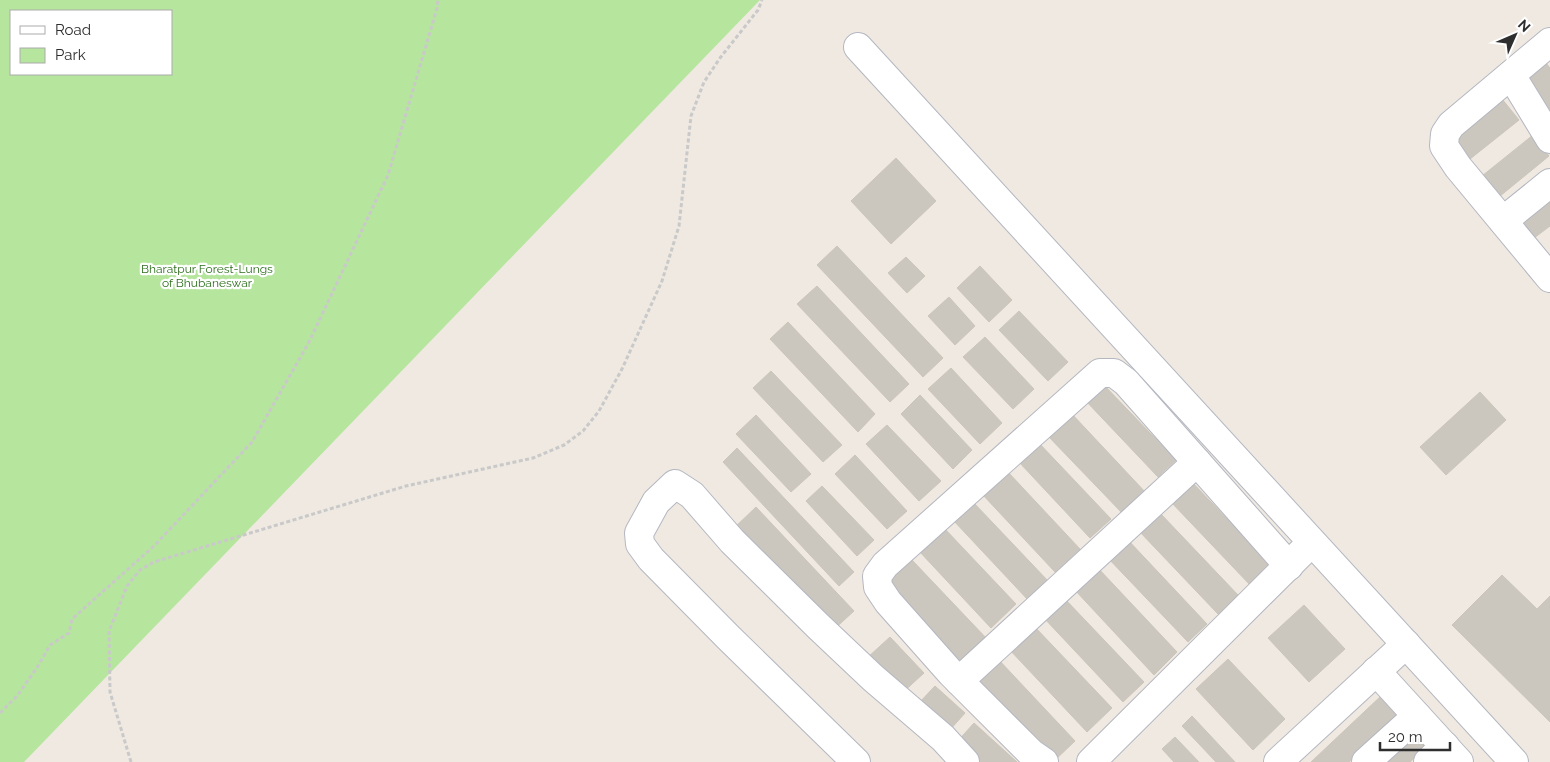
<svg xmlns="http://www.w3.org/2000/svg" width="1550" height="762" viewBox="0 0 1550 762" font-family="Raleway,sans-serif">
<rect width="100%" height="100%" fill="#efe9e1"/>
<path fill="#b6e59e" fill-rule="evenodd" d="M0 0H760L24 762H0ZM11 11H171V74H11Z"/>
<g fill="#cbc7bf" stroke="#cbc5ba">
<path d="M1546 63 1550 68V112L1524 82Z"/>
<path d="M1502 99 1519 120 1465 163 1448 142Z"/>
<path d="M1533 135 1549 156 1494 201 1477 180Z"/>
<path d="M896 158 936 201 891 244 851 201Z"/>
<path d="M1550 194V226L1530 241 1515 222Z"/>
<path d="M837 246 943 358 923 377 817 265Z"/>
<path d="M906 257 925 276 907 293 888 273Z"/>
<path d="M980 266 1012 300 989 322 957 288Z"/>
<path d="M817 286 909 384 890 402 797 304Z"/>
<path d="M949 297 975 326 955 345 928 316Z"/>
<path d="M1019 311 1068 362 1048 381 999 330Z"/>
<path d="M788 322 875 414 858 432 770 339Z"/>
<path d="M985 337 1034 389 1013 409 963 357Z"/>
<path d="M951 368 1002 423 980 444 928 389Z"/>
<path d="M771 371 842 445 823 462 753 388Z"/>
<path d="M1102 383 1176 460 1158 477 1085 400Z"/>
<path d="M1480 392 1506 420 1446 475 1420 447Z"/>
<path d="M920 395 972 450 953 469 901 414Z"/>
<path d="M1071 413 1147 494 1124 515 1047 435Z"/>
<path d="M756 415 811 474 791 492 736 434Z"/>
<path d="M887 425 941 481 919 501 866 444Z"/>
<path d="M1038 442 1111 519 1090 538 1018 461Z"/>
<path d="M737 448 854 572 839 586 723 462Z"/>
<path d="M855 455 907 511 887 529 835 474Z"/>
<path d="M1007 471 1080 549 1055 572 982 494Z"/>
<path d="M1191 481 1273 567 1252 587 1170 501Z"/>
<path d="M822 486 874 540 857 556 806 501Z"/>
<path d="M973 502 1049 582 1029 601 953 520Z"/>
<path d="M756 507 854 611 830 633 732 530Z"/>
<path d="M1159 512 1238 595 1218 614 1139 531Z"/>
<path d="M944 528 1016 604 991 628 919 551Z"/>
<path d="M1127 539 1207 624 1188 642 1107 557Z"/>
<path d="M912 560 987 639 962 663 888 583Z"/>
<path d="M1097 567 1177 652 1154 675 1074 589Z"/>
<path d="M1502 575 1537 609 1550 596V722L1452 625Z"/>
<path d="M1064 598 1144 682 1123 702 1043 617Z"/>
<path d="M1304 605 1345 649 1309 682 1268 638Z"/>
<path d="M1033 625 1112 708 1087 732 1008 648Z"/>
<path d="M890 637 924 673 901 694 867 658Z"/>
<path d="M997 658 1075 741 1053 762 973 680Z"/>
<path d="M1228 659 1285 719 1253 750 1196 689Z"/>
<path d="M935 686 965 713 948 732 918 704Z"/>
<path d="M1381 696 1399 715 1349 762H1311Z"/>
<path d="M1192 716 1235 762H1216L1182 726Z"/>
<path d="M974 723 1017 762H976L956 743Z"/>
<path d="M1409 729 1426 747 1410 762H1374Z"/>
<path d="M1175 737 1199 762H1174L1162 749Z"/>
</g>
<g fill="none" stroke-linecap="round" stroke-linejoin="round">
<g stroke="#b4b7c1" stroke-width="30">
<g id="minor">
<path d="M1550 42 1451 125 1445 134 1444 146 1458 167 1550 278"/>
<path d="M858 47 1514 762"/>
<path d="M1511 75 1550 139"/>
<path d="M1503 221 1550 183"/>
<path d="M1376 671 1459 762"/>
<path d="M959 681 1197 462"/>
<path d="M856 762 729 638 651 559 640 544 639 533 656 502 675 484 692 495 732 541 818 626 873 678 943 738 965 762"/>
<path d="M1044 762 1031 753 951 673 888 602 878 587 877 576 885 565 1100 373H1114L1126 382 1289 566"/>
<path d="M1091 762 1302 552"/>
<path d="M1278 762 1406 644"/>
<path d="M1366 762 1417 716"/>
<path d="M1428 762 1445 746"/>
</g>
</g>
<g stroke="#c9c9c9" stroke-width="3" stroke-dasharray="4 2.5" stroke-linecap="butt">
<path d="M0 713 17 696 38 666 50 645 69 633 72 619 154 546 252 442 309 342 388 175 437 8 438 0"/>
<path d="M131 762 110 692 109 631 127 586 140 570 154 562 406 486 533 458 564 445 583 431 599 411 622 369 662 281 679 226 691 116 704 82 720 58 758 10 762 0"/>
</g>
<use href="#minor" stroke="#fff" stroke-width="28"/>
</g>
<g text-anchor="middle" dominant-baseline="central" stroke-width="4.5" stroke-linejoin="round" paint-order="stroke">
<g font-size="12" fill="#2c6e1b" stroke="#fff">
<text x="207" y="269">Bharatpur Forest-Lungs<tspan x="207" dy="14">of Bhubaneswar</tspan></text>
</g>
</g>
<rect x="10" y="10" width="162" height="65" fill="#ffffff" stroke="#ababab"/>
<rect x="20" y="26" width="25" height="8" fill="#ffffff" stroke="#ababab"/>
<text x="55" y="35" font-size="15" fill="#2e2e2e">Road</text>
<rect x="20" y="48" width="25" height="15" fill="#b6e59e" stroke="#ababab"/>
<text x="55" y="60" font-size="15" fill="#2e2e2e">Park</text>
<g transform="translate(1515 35) rotate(45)" stroke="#ffffff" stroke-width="4" paint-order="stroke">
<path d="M0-4L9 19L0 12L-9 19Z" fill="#2e2e2e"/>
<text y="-8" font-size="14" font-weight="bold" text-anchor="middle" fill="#2e2e2e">N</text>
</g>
<path d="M1380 742v8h70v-8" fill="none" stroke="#2e2e2e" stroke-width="2.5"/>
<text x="1388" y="742" font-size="15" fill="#2e2e2e" stroke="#ffffff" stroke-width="4" paint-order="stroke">20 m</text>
</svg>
